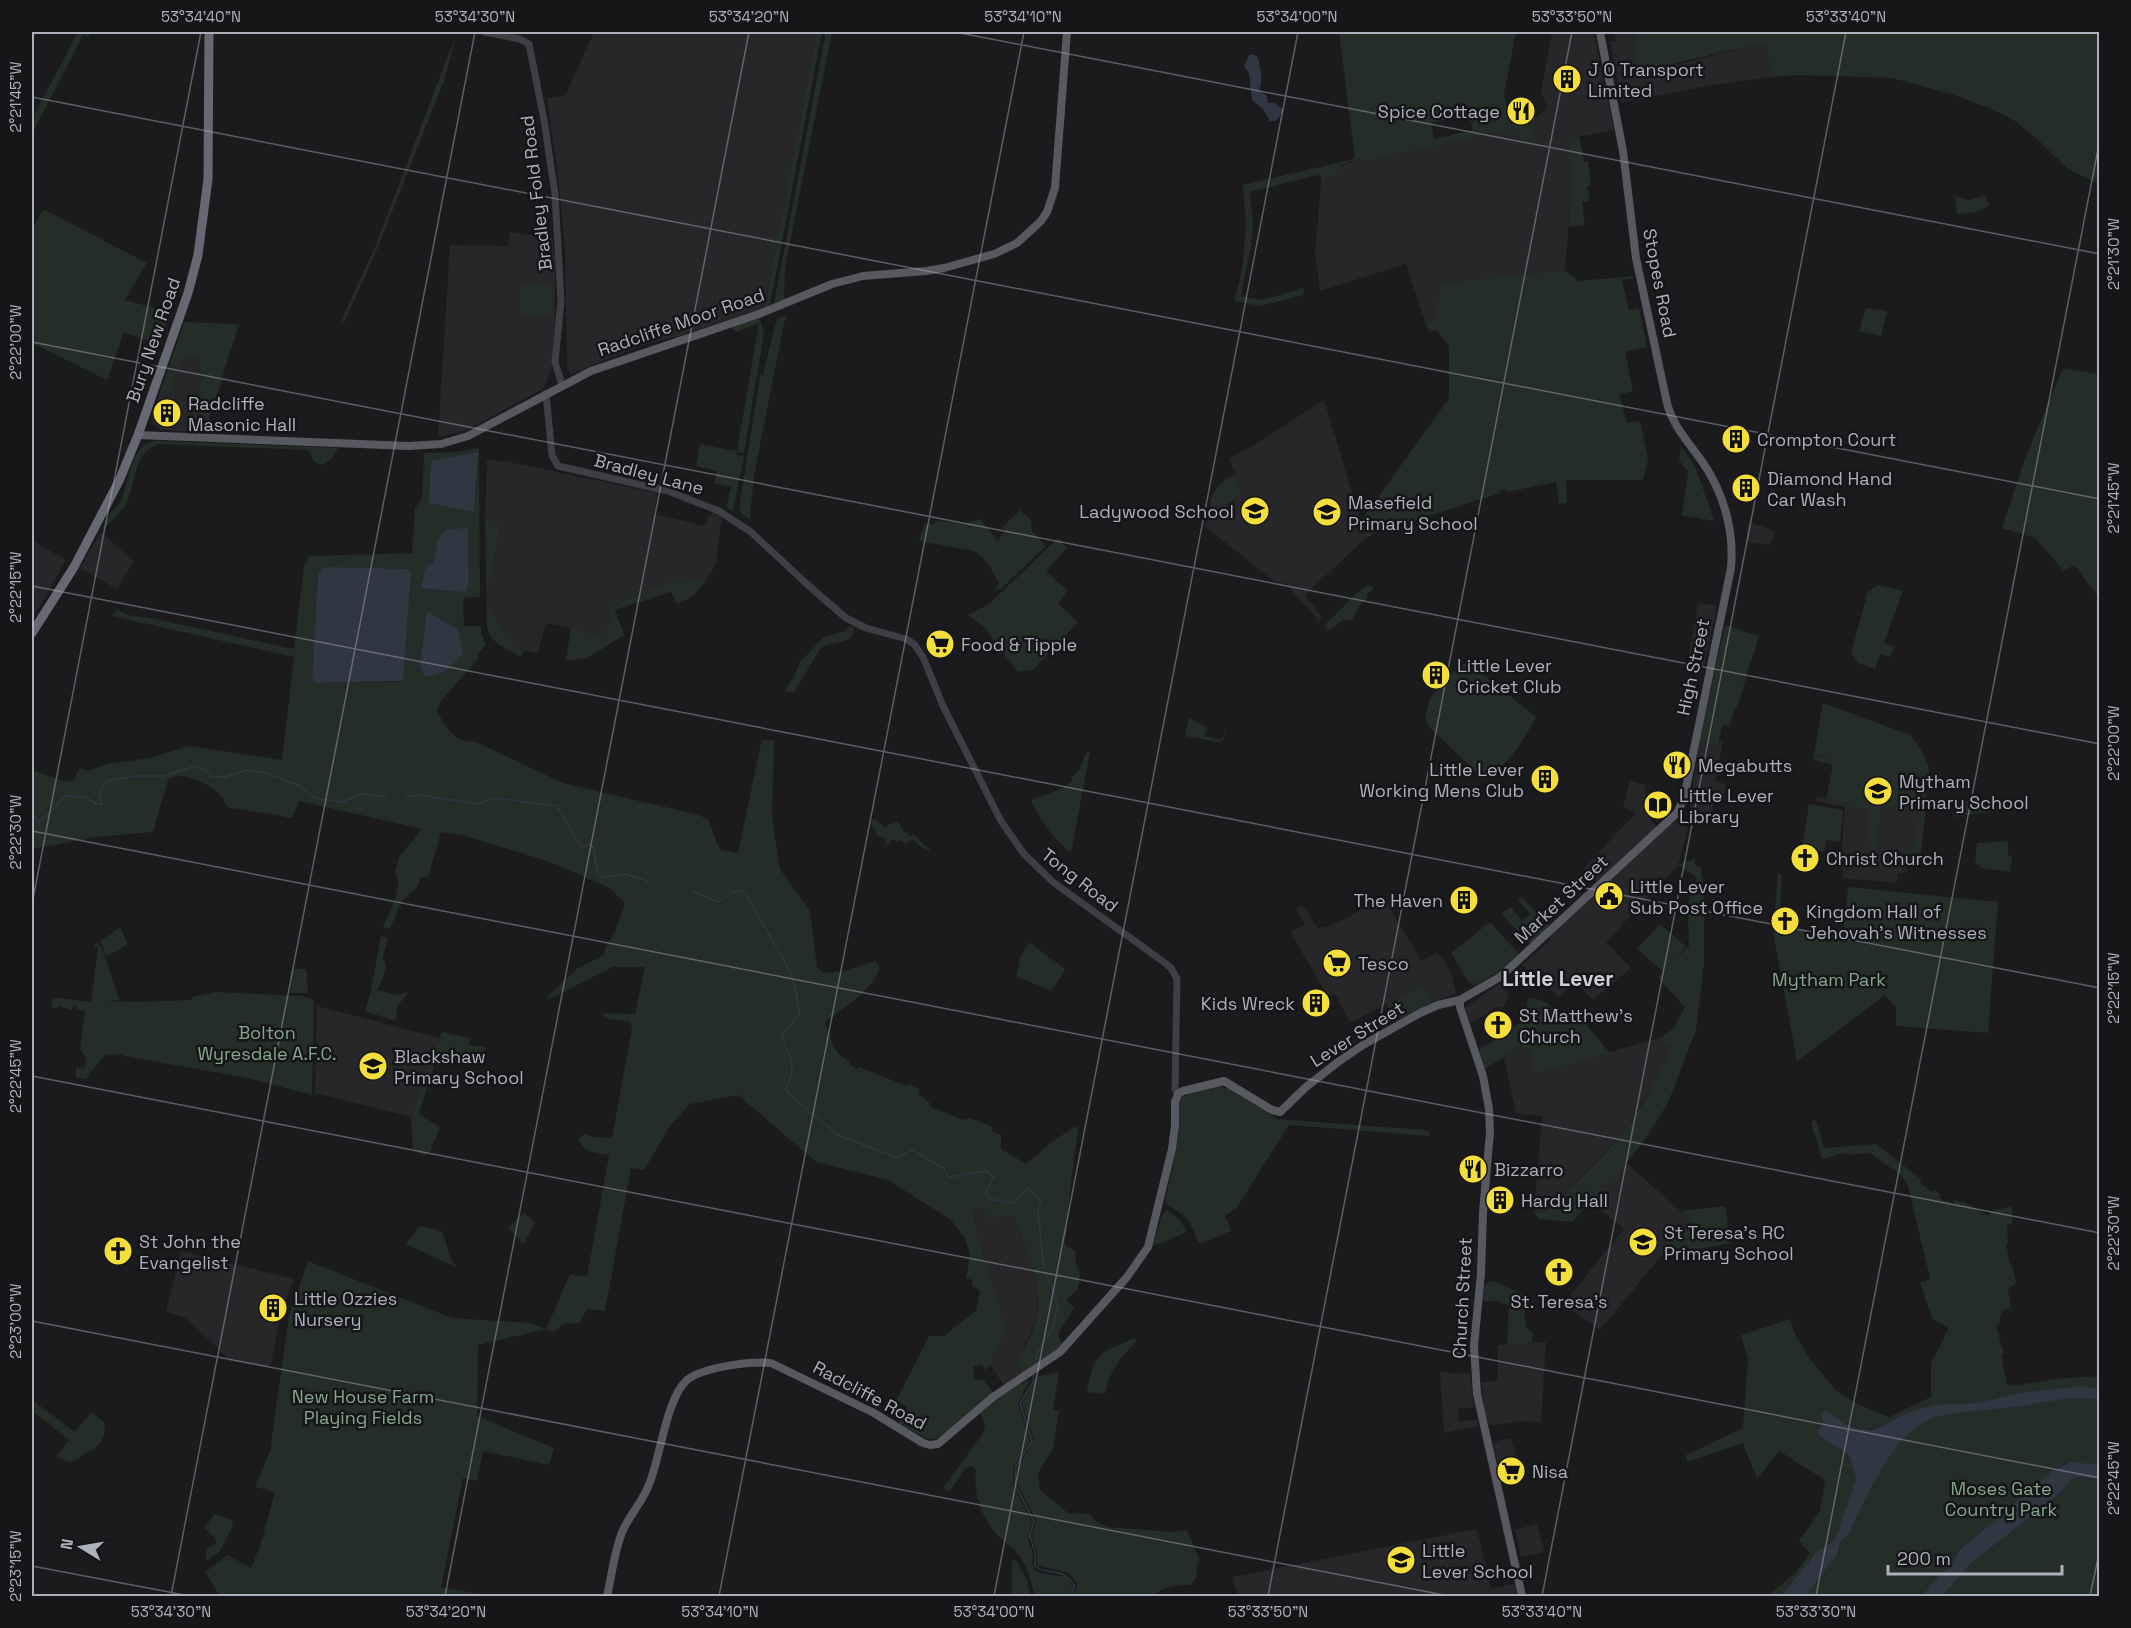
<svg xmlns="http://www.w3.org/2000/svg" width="2131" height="1628" viewBox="0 0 2131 1628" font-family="'Space Grotesk',sans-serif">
<rect width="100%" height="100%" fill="#1b1b1d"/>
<g fill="#27272a">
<path d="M594 32H817L764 308 679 336 640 346 571 374 567 366 565 247 557 167 547 98 565 96Z"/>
<path d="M1552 32H1581L1594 34 1614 130 1570 138V210L1565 270 1443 283 1436 317 1426 325 1406 264 1320 291 1315 254 1321 183 1338 173 1341 166 1363 158 1364 162 1510 130 1523 139H1531L1535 135 1533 128 1506 126V109H1531L1536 118 1547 107 1541 92Z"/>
<path d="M1614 32H1636L1634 62 1680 64 1766 42 1771 77 1706 86 1621 103 1610 41H1616Z"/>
<path d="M510 232 552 238 555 262V322L552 366 544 388 469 429 438 437 450 245 508 246Z"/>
<path d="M181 358H201V432L161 430 153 423 152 417 159 395 169 396Z"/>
<path d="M1324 400 1366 538 1305 595 1322 617 1319 621 1285 583 1278 584 1204 526 1208 517 1242 492 1229 458 1251 447Z"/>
<path d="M487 460 505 461 657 493 655 514 705 526 708 516H711L712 512 722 516 716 562 713 569 707 580 668 582 613 605 624 635 587 658 566 661 571 628 546 623 538 653 526 650 524 652 503 632 486 602 499 532 485 517Z"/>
<path d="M1748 522 1775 531 1770 545 1746 542Z"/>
<path d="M101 532 134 561 117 589 80 568Z"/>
<path d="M32 540 66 560 32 620Z"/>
<path d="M1698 603 1717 606 1704 666 1688 662Z"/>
<path d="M1823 703 1910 735 1921 749 1929 768 1920 865 1908 864 1907 873H1898L1897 883 1843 878V871L1840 868 1845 807 1815 801 1816 797 1826 799 1833 765 1813 760Z"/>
<path d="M1720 741 1723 742 1715 782 1726 785 1723 797H1713L1712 821 1693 818 1689 813 1699 744 1703 743 1718 746Z"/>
<path d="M1630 781 1646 785 1645 794 1668 799 1650 820 1662 832 1671 824 1677 822 1688 828 1678 865 1606 942 1631 968 1593 1000 1575 982 1559 997 1522 965 1551 939 1544 931 1597 881 1584 868 1636 813 1623 807Z"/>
<path d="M1383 896 1421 961 1437 952 1445 962 1451 973 1456 994 1432 1002 1423 985 1393 1003 1401 1018 1396 1021 1386 1004 1350 1023 1335 994 1330 996 1324 990 1292 935V931L1305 924 1296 908 1303 905 1318 929 1324 926 1326 928 1341 920 1342 921Z"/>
<path d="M1499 984 1509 994 1503 1008 1497 1006 1471 1024 1465 1007Z"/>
<path d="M317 1006 440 1038 411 1117 315 1093Z"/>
<path d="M1662 1037 1661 1040 1671 1048 1656 1080 1625 1129 1606 1151 1545 1214 1534 1213 1542 1116 1516 1113 1504 1057 1522 1046 1528 1047 1535 1074Z"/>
<path d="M1626 1163 1691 1220 1600 1330 1563 1304 1624 1229 1591 1201Z"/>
<path d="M984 1207 988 1218 1014 1217 1030 1260 1038 1292 1037 1317 1017 1363 1023 1372 1004 1385 990 1365 995 1351 1007 1332 976 1230 973 1209Z"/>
<path d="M181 1251 294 1279 281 1311 271 1364 265 1367 230 1360 185 1317 166 1312Z"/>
<path d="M1546 1342 1541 1422 1519 1421 1490 1426 1485 1415 1481 1383 1498 1380V1345Z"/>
<path d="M1440 1372 1470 1374 1474 1407 1458 1409 1459 1422 1477 1419 1478 1426 1444 1433Z"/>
<path d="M1511 1438 1521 1476 1501 1481 1493 1442Z"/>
<path d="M1537 1524 1544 1548 1542 1553 1521 1557 1515 1530Z"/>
<path d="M1477 1529 1491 1589 1514 1584 1517 1596H1238L1232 1577Z"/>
</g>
<g fill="#242d27" fill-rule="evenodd">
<path d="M78 32H89V37L83 35 32 134V119Z"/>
<path d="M457 32 444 81 378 247 344 323H340L375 247Z"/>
<path d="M817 32H822L770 305 764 308Z"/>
<path d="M826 32H832L785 268 784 300 774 303Z"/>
<path d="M1339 32H1516L1504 94 1507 109H1506V125L1532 122 1535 135 1531 139 1523 140 1509 130 1364 162 1362 158 1341 165 1338 173 1321 183V174L1250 192 1253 226 1251 247 1241 296 1262 300 1303 288 1304 295 1260 306 1234 301C1245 270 1249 217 1242 185L1355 159ZM1469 114 1473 130 1434 139 1431 123Z"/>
<path d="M1636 32H2099V184L2069 170 2035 137 2012 119 1992 109 1951 94 1892 78 1798 75 1771 77 1766 42 1638 72 1634 62Z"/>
<path d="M1579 136 1584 161H1588L1591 185 1587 186 1590 201 1582 202 1585 225 1569 227 1570 210V138Z"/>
<path d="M1985 195 1989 206 1973 213 1957 214 1955 196 1969 200Z"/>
<path d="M43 209 147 263 125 300 173 313 166 326 161 346 124 332 107 380 32 343V229Z"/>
<path d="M1565 270 1579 281 1633 276 1634 278 1622 280 1629 310 1639 308 1647 347 1625 352 1633 391 1619 395 1627 423 1640 421 1648 459 1643 480H1566L1567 503 1559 504 1556 482 1507 492 1506 489 1499 491 1500 493 1417 520 1392 532 1388 526 1366 538 1361 521 1449 398V346L1436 329 1430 332 1426 325 1436 317 1442 283Z"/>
<rect x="520" y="284" width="31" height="32"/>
<path d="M1866 308 1887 311 1881 336 1859 331Z"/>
<path d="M788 315 784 323 754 475 750 520 740 512V503L760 375 763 374 777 318Z"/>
<path d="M759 316 764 334 744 453 737 452 736 455 744 456 733 511 726 508 731 487 714 483 717 471 696 466 700 444 737 451 759 323 737 332 731 328Z"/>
<path d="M184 322 241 324 238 328 205 432H201V358H181L169 396 159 395Z"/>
<path d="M2063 368 2099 374V598L2074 565 2064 571 2035 538 2002 528 2026 456Z"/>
<path d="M153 441H159L338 448 332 458 323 465 314 462 308 450 158 444C133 454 136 482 127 502 122 513 109 523 101 532 104 526 106 520 109 515 113 509 118 506 121 500 130 481 129 448 153 441Z"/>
<path d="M1681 446 1695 466 1714 520 1713 521 1682 515 1688 472 1679 460Z"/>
<path d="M479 448 480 597 463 598 464 626H481V632L486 645 477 655 479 658 440 702 437 710C445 729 455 742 476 742L563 783 699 815 709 820 719 849 738 853 762 739 774 741 772 816 780 869 810 911 817 967 823 973 844 971 875 961 879 966C878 987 842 1009 825 1022 831 1039 833 1055 851 1062L850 1065 857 1069 859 1067 907 1086 908 1083 920 1089 918 1094 930 1103 929 1106 963 1120 970 1118 993 1127 992 1131 1001 1135V1149L1026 1164 1047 1146 1075 1126 1078 1129 1070 1191 1065 1245 1076 1252 1075 1263 1080 1272 1078 1289 1066 1300 1074 1308 1058 1334 1062 1346 1023 1372 1017 1363C1023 1349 1034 1332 1037 1316 1043 1283 1025 1248 1014 1217L988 1218 983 1207 973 1209 976 1230 1007 1332 995 1351 990 1365 985 1370 982 1365 973 1366 975 1379 984 1380 994 1394 942 1436 934 1439H927L898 1423 907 1407 896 1401 929 1336H944L976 1311 980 1291 972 1285V1280L966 1278 970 1255 965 1238 951 1220 888 1180 816 1162 738 1095 690 1104 670 1126 644 1170 631 1168 605 1311 587 1309 579 1323 564 1324 553 1332 547 1329 478 1345 477 1416 554 1448 549 1465 483 1451 477 1481 463 1478 441 1587 492 1596H220L205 1572 228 1555 251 1568 261 1543 275 1492 255 1487 270 1451 289 1316 308 1261 452 1318 530 1323 546 1329 570 1274 587 1277 609 1155C595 1152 585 1154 578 1139L584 1134 593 1137 612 1138 632 1028 630 1022 604 1018 603 1013 635 1014 645 967H613L549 999 547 997 578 968 604 955 607 944 614 934 625 903 610 888 547 861 465 836 441 832 428 877H421L417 888 402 900 390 929 383 927C390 911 404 887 395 872L399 857 422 829 299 801 292 818 227 807C223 790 194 775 177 776 176 776 169 779 168 779L153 832 97 837 32 849V770L60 780 73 782 79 768 88 771 107 764 150 758 189 746 282 760 294 657 112 616 117 609 128 615 151 618 294 649 304 567 309 556 412 553 415 508 422 499 424 453 456 452ZM468 528 469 580 426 566 434 562ZM318 573 399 682 316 683 312 681Z"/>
<path d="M1235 474 1242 492 1208 517C1213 490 1211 489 1235 474Z"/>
<path d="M1020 510 1031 520 1032 531 1046 546 1000 590 994 589 999 584C992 571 987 558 974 551L919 541 925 523 934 525 935 520 964 524 980 519 998 541 1005 531 1003 527Z"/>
<path d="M485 517 497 525 499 532 486 602 503 632 524 652 520 657C506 647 490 645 487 625Z"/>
<path d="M1058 538 1067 548 1046 571 1068 591 1058 603 1078 622 1034 669 1018 672 1004 654 999 655 995 649 997 645 986 629 968 615 988 605Z"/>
<path d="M707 580 692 597 677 604 671 592 615 610 624 635 587 658 566 661 571 628H576L578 632 602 635C613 625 611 615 608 602L611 600 613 605 668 582Z"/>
<path d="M1368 585 1373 587 1372 590 1366 594 1368 598 1359 606 1352 620H1343L1329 631 1324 626 1357 593Z"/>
<path d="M1878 585 1903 591 1884 643 1894 647 1890 657 1880 654 1875 669 1858 663 1851 653 1868 591Z"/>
<path d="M1725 625 1759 636 1737 707H1736L1729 726 1722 725 1718 746 1703 743 1699 744Z"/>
<path d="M849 626 855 629 850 639 824 646 820 649 794 692H788L785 690 795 675 799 663 824 637 846 631Z"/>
<path d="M1469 663 1536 717C1528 732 1510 765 1494 770 1488 773 1481 772 1475 771L1429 727 1425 716 1431 696 1459 666Z"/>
<path d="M1823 703 1910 735 1921 749 1929 768 1925 802 1913 810 1880 806 1877 848 1869 847V844L1871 843V838L1868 837 1870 809 1852 808 1849 803 1827 799 1833 764 1813 760 1819 757 1831 756V754H1819L1814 756Z"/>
<path d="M1189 717 1208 729 1204 736 1221 740 1227 728 1223 740 1219 742 1185 736Z"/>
<path d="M1087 751 1090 752 1071 853C1053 838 1040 821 1031 800L1063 788 1073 780 1071 778 1080 769Z"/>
<path d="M1957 799 2004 808 2005 810 1953 817 1955 801Z"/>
<path d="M1809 804 1843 810 1840 842 1826 840 1824 852 1802 848Z"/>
<path d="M1922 809H1926L1920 855 1916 862 1909 863Z"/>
<path d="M875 819 884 827 898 821 904 833 907 832 909 837 914 835 930 850 929 852 911 839 905 844 900 840 896 842 895 839 890 841V844L886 846 885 838 878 836 870 822Z"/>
<path d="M2008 841V855L2012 856 2010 872 1981 868 1975 862 1977 843Z"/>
<path d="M1695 858V865L1701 867 1704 892V964L1696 1030 1668 1103 1646 1138 1626 1163 1572 1222 1539 1219 1534 1213H1545C1572 1186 1602 1160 1625 1129 1644 1104 1658 1076 1671 1048L1661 1040 1662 1037 1673 1029 1685 1007 1658 978 1663 972 1637 949 1660 924 1686 947 1673 961 1689 946C1689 925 1684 896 1697 878L1678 865Z"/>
<path d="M1778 872 1782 875 1779 932 1790 934 1793 929 1843 933 1848 887 1998 902 1988 1033 1896 1026V1008L1885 995 1797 1061 1773 932Z"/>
<path d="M1522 897 1550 926 1530 944 1501 914 1511 907 1522 921 1530 914 1518 900Z"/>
<path d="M1490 922 1519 954 1497 973 1475 985 1468 981 1451 953Z"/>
<path d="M121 927 127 945 107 956 100 941Z"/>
<path d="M381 936 388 938 382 960 385 961 386 968 378 990 397 995 407 992 408 993 398 1005 395 1021 365 1011 370 995Z"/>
<path d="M96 942 102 948 119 1000 106 1001 136 1002 192 1000V997L215 992 302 996 314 1000 312 1095 247 1078 124 1056 123 1054 104 1056 86 1079 76 1077V1068L84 1069 86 1058 80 1048 85 1011 76 1009 77 1006 73 1005 72 1010 58 1006 57 1009 51 1007 53 997 91 1002 98 948 94 946Z"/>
<path d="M1029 942 1064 968 1065 971 1051 991 1016 976 1020 964 1018 961Z"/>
<path d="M292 969H306L308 993H290Z"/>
<path d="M1423 985 1432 1002 1401 1018 1393 1003Z"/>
<path d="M1529 997 1544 1001 1564 1020 1576 1012 1610 1053 1535 1074 1528 1048H1523L1521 1046 1485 1069 1479 1050 1518 1024 1524 1015Z"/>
<path d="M442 1032 470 1038 469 1045 486 1047 484 1056 435 1062 419 1114 440 1127 430 1152 424 1156 413 1149 411 1117Z"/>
<path d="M1218 1086 1230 1089 1277 1119 1424 1130 1429 1132 1430 1136 1289 1125 1236 1209 1225 1215 1231 1231 1202 1243 1198 1242 1188 1219 1167 1204 1165 1200C1171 1176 1176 1153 1179 1130 1180 1119 1177 1107 1181 1097Z"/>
<path d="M1816 1120 1824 1148 1876 1144 1921 1179 1920 1182 1932 1192 1934 1190 1941 1195 1939 1197 1945 1202 1947 1200 1952 1205 1956 1200 1961 1203 1963 1201 1988 1216 1992 1211 2012 1206V1224L2007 1225 2008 1243 2006 1244 2010 1265H2012L2016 1283 2008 1289 2011 1308 2002 1311 1998 1326H1996L2004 1354 2001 1355 2007 1384 2017 1385 2055 1379 2099 1376V1596H1767L1795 1573 1810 1553 1799 1541 1820 1511 1825 1480 1779 1451 1757 1479 1743 1443 1687 1462 1686 1455 1743 1428 1748 1360 1741 1335 1790 1319 1796 1336 1809 1357 1836 1391 1860 1405 1889 1417 1931 1397V1363L1948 1330 1947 1327 1932 1319 1920 1282 1930 1279 1908 1186 1903 1177 1870 1153 1851 1155 1843 1153 1822 1159 1811 1122ZM1827 1411C1847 1425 1865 1436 1888 1423L1856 1478 1849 1455 1819 1436 1818 1429 1823 1425 1822 1420Z"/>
<path d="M1725 1206 1731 1243 1660 1256 1691 1220 1682 1211Z"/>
<path d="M1167 1210 1180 1220 1187 1232 1153 1246 1162 1214Z"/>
<path d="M524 1213 535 1222 524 1244 508 1228Z"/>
<path d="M420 1226 441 1231C449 1244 446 1257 458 1268L406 1244Z"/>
<path d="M1489 1281 1496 1282 1527 1296 1524 1315 1527 1329 1533 1333 1532 1343 1507 1345 1509 1306 1497 1301H1483L1484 1286Z"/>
<path d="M1135 1338 1136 1342C1120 1357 1109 1372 1105 1394L1087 1392C1094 1352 1100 1353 1135 1338Z"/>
<path d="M1059 1372 1053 1410 1059 1411 1053 1449 1039 1471 1038 1476 1040 1490 1068 1513 1090 1514 1098 1523 1108 1527 1172 1532 1187 1530 1200 1561 1196 1567 1197 1576 1191 1585C1176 1585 1164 1586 1152 1596H1066L1076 1591 1077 1584 1069 1573 1037 1565V1552L1032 1536 1036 1520 1017 1484 1018 1467 1034 1440 1022 1403 1034 1382 1035 1377Z"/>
<path d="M1030 1379 1018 1403 1030 1441 1014 1466 1013 1486 1032 1522 1028 1542 1033 1552 1032 1561 1034 1569 1040 1573 1066 1577 1073 1586 1072 1589 1061 1596H1035C1031 1582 1027 1565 1017 1553 1013 1547 1005 1543 1000 1538 982 1520 973 1495 976 1470L972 1466 966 1468 949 1492 943 1488 983 1433 985 1425 980 1413 1004 1393Z"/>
<path d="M32 1400 75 1432 91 1412 104 1422C108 1441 97 1447 83 1455 79 1458 75 1462 70 1462 66 1462 61 1458 57 1456L69 1440 32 1411Z"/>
<path d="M215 1514 232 1520 233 1525 220 1551 206 1561V1549L217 1543 215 1538 204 1528Z"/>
<path d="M1016 1560 1027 1580 1031 1596H1012V1561Z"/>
</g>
<g fill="#303642">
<path d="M1250 54 1257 56C1261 66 1263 81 1259 91L1266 95 1268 103H1274L1284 110 1276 121H1270L1263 109 1252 100 1249 73 1244 66Z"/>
<path d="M478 452 474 512 429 503 431 461Z"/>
<path d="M468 528 469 580 466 592 421 588 426 566 434 562 438 540 446 529Z"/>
<path d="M325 567 409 569 411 573 403 678 401 681 316 683 312 681 318 573Z"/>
<path d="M427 611 458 630 463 653C451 668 443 676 424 676L420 665Z"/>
<path d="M2081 1386 2099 1389V1400C2072 1394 2041 1404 2013 1407 1988 1411 1961 1410 1936 1417 1894 1429 1866 1499 1848 1535L1840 1542 1837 1554 1805 1596H1781L1818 1551 1835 1540 1856 1479 1849 1455 1819 1436 1818 1429 1823 1425 1822 1415 1824 1412 1827 1411 1846 1424 1857 1428 1871 1430 1883 1426 1904 1414 1934 1405 1977 1403 2021 1393Z"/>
<path d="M2071 1462 2099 1465V1479L2082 1476 2071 1479 2061 1492 2043 1507 1973 1561 1942 1596H1922L1942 1573 1950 1568 1960 1550 2053 1471Z"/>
</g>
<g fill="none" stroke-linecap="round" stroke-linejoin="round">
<g stroke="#303642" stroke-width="1.5">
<path d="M405 797 419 795 478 804 494 798 557 806 581 847 588 844 593 846 598 875 601 877 625 874 648 881"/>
<path d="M32 814 39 822 53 810 64 796 85 797 97 804H102L99 793 107 781 135 776H163L195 766 205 770 211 776 225 777 247 770 266 773 300 786 315 798 342 802 362 794 387 797"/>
<path d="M693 892 719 902 732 892 744 891 784 960 794 982 800 1014 782 1035C785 1046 795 1064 791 1076 789 1082 786 1083 786 1090L788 1093 838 1135 897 1158 913 1150 944 1169 948 1177 987 1171 994 1178 986 1190 989 1199 1013 1203 1028 1188 1041 1201 1038 1210 1044 1270 1058 1302 1053 1328 1037 1353 1035 1365"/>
<path d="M1034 1373 1033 1382 1020 1403 1032 1441 1016 1466 1015 1485 1034 1521 1030 1536 1035 1552V1566C1049 1577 1060 1565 1074 1585V1590L1064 1596"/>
</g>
<g stroke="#3e3e44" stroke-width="7">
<path d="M484 32 520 39 529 44 544 120 555 194 561 301 555 362 562 385"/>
<path d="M546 394 552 455 558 466 668 491 719 511 751 532 809 586 846 618 866 628 906 639 914 644 923 657 943 706 1001 821 1024 854 1053 882 1165 963 1171 968 1177 979 1175 1089 1178 1094"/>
</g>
<g stroke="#585861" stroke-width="8">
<path d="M138 435 409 446 441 444 468 436 591 371 759 314 832 284 863 276 926 271 944 268 994 254 1017 243 1041 221 1047 212 1055 188 1067 32"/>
<path d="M1460 1000V1007L1483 1076 1489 1109 1490 1132 1483 1212 1481 1273 1474 1346 1477 1394 1522 1596"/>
<path d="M607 1596C612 1575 614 1551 623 1530 631 1513 644 1500 650 1482 660 1457 667 1397 687 1380 703 1367 751 1361 771 1363L874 1413 923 1443 930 1445 938 1444 993 1397 1060 1352 1127 1277 1148 1247 1172 1149 1175 1126V1102L1178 1094 1183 1091 1224 1081 1272 1110 1280 1112 1306 1087 1338 1062 1363 1045 1420 1013 1438 1005 1460 1000 1500 977 1677 813 1684 798 1731 568C1734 536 1726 502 1710 474 1696 449 1674 431 1667 403L1636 258 1623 151 1600 32"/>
</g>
<path stroke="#676873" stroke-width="9" d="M32 633 74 567 119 481 138 435 188 293 198 255 208 179 209 32"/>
</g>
<path fill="none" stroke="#adafbd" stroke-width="1.5" stroke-opacity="0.45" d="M955 32 2100 254M32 97 2100 499M32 342 2100 744M32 586 2100 988M32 831 2100 1233M32 904 201 32M32 1076 2100 1478M32 1321 1449 1596M32 1566 190 1596M171 1596 475 32M445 1596 749 32M719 1596 1024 32M994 1596 1298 32M1268 1596 1572 32M1542 1596 1846 32M1816 1596 2100 139M2090 1596 2100 1549"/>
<defs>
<g id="building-disc" transform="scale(1.5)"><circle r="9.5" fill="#f4de3b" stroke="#161618"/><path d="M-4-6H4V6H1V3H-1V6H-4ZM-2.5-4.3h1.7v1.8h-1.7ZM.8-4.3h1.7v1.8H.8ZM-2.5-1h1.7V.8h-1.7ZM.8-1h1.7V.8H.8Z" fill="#111"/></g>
<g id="restaurant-disc" transform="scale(1.5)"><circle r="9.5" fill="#f4de3b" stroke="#161618"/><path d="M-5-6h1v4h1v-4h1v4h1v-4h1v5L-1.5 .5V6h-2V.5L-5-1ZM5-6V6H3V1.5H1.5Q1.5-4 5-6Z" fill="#111"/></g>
<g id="school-disc" transform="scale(1.5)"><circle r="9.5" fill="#f4de3b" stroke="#161618"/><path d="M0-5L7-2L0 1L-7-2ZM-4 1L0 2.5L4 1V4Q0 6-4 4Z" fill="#111"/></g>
<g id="supermarket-disc" transform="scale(1.5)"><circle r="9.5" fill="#f4de3b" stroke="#161618"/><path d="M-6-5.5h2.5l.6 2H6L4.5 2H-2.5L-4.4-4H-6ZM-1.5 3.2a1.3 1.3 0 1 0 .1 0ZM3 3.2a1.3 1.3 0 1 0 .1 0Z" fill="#111"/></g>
<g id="library-disc" transform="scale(1.5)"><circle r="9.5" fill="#f4de3b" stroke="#161618"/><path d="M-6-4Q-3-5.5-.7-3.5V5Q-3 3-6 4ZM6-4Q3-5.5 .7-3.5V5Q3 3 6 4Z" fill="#111"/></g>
<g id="church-disc" transform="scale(1.5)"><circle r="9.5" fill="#f4de3b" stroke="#161618"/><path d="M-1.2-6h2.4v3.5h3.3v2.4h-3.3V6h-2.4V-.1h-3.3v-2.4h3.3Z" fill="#111"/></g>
<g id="civic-disc" transform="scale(1.5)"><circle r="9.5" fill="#f4de3b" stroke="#161618"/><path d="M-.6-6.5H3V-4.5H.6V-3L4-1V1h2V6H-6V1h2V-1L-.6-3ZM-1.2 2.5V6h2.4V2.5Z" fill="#111"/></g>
</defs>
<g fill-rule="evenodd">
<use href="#building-disc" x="1567" y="79"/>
<use href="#restaurant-disc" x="1521" y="111"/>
<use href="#building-disc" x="167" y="413"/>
<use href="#building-disc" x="1736" y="439"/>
<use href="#building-disc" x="1746" y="488"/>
<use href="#school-disc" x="1255" y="511"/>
<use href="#school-disc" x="1327" y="512"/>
<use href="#supermarket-disc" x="940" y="644"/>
<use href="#building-disc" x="1436" y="675"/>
<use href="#restaurant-disc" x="1677" y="765"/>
<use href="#building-disc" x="1545" y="779"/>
<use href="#school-disc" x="1878" y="791"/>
<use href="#library-disc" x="1658" y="805"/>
<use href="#church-disc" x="1805" y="858"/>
<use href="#civic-disc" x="1609" y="896"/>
<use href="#building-disc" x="1464" y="900"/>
<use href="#church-disc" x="1785" y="921"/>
<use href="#supermarket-disc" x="1337" y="963"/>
<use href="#building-disc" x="1316" y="1003"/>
<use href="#church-disc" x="1498" y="1025"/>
<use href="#school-disc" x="373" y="1066"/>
<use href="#restaurant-disc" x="1473" y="1169"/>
<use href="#building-disc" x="1500" y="1200"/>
<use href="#school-disc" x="1643" y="1242"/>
<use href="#church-disc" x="118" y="1251"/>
<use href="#church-disc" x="1559" y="1272"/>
<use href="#building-disc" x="273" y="1308"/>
<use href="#supermarket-disc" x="1511" y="1471"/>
<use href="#school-disc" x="1401" y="1560"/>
</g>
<g text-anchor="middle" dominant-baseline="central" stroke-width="5" stroke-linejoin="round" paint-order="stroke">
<g font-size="18" fill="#adafbd" stroke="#161618" text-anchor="start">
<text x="1588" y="69">J O Transport<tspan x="1588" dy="21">Limited</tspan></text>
<text x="1500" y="111" text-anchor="end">Spice Cottage</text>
<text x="188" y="403">Radcliffe<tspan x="188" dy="21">Masonic Hall</tspan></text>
<text x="1757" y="439">Crompton Court</text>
<text x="1767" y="478">Diamond Hand<tspan x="1767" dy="21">Car Wash</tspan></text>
<text x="1348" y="502">Masefield<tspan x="1348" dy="21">Primary School</tspan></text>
<text x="1234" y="511" text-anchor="end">Ladywood School</text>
<text x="961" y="644">Food &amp; Tipple</text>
<text x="1457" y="665">Little Lever<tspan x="1457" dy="21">Cricket Club</tspan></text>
<text x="1698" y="765">Megabutts</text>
<text x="1524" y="769" text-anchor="end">Little Lever<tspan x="1524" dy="21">Working Mens Club</tspan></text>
<text x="1899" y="781">Mytham<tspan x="1899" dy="21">Primary School</tspan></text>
<text x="1679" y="795">Little Lever<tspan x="1679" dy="21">Library</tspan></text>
<text x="1826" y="858">Christ Church</text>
<text x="1630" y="886">Little Lever<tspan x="1630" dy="21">Sub Post Office</tspan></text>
<text x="1443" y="900" text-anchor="end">The Haven</text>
<text x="1806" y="911">Kingdom Hall of<tspan x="1806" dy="21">Jehovah's Witnesses</tspan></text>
<text x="1358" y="963">Tesco</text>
<text x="1295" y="1003" text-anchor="end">Kids Wreck</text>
<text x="1519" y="1015">St Matthew's<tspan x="1519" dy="21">Church</tspan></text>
<text x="394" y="1056">Blackshaw<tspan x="394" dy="21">Primary School</tspan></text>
<text x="1494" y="1169">Bizzarro</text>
<text x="1521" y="1200">Hardy Hall</text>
<text x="1664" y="1232">St Teresa's RC<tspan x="1664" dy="21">Primary School</tspan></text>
<text x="139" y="1241">St John the<tspan x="139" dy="21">Evangelist</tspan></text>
<text x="294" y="1298">Little Ozzies<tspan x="294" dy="21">Nursery</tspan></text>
<text x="1559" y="1301" text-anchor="middle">St. Teresa's</text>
<text x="1532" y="1471">Nisa</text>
<text x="1422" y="1550">Little<tspan x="1422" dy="21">Lever School</tspan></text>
</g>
<g font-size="18" fill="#adafbd" stroke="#161618">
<text transform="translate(536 193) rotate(-97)">Bradley Fold Road</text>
<text transform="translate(1660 283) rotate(79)">Stopes Road</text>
<text transform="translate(681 322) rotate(-19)">Radcliffe Moor Road</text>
<text transform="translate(153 340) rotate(-71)">Bury New Road</text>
<text transform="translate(649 474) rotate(15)">Bradley Lane</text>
<text transform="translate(1693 667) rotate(-78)">High Street</text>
<text transform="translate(1080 880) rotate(38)">Tong Road</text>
<text transform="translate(1561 899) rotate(-43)">Market Street</text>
<text transform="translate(1357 1034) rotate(-32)">Lever Street</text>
<text transform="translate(1462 1298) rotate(-87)">Church Street</text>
<text transform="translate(870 1395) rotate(28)">Radcliffe Road</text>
</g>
<g font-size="18" fill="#84a78e" stroke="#161618">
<text x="1829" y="979">Mytham Park</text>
<text x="267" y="1032">Bolton<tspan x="267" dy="21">Wyresdale A.F.C.</tspan></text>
<text x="363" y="1396">New House Farm<tspan x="363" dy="21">Playing Fields</tspan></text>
<text x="2001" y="1488">Moses Gate<tspan x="2001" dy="21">Country Park</tspan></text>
</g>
<g font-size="21" font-weight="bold" fill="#cecfd8" stroke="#161618">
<text x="1558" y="978">Little Lever</text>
</g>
</g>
<rect width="2131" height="1628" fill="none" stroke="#161618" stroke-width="66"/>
<g transform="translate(81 1547) rotate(281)" stroke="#161618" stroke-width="4.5" paint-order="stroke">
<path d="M0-4.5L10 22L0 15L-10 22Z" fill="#adafbd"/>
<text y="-9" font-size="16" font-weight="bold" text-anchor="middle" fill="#adafbd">N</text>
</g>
<path d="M1888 1565v9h174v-9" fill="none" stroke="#adafbd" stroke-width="3"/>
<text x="1897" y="1565" font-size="18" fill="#adafbd" stroke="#161618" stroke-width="4.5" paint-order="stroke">200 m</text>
<rect x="33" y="33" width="2065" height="1562" fill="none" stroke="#adafbd" stroke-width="2"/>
<g font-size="15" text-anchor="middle" fill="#adafbd">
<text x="201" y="22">53°34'40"N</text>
<text x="475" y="22">53°34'30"N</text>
<text x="749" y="22">53°34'20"N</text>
<text x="1023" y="22">53°34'10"N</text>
<text x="1297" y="22">53°34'00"N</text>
<text x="1572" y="22">53°33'50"N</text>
<text x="1846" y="22">53°33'40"N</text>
<text transform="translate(16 97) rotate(-90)" y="5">2°21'45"W</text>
<text transform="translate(2114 254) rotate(-90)" y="5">2°21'30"W</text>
<text transform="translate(16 342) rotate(-90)" y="5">2°22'00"W</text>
<text transform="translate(2114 498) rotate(-90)" y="5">2°21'45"W</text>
<text transform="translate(16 587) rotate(-90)" y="5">2°22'15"W</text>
<text transform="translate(2114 743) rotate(-90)" y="5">2°22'00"W</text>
<text transform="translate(16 832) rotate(-90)" y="5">2°22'30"W</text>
<text transform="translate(2114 988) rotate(-90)" y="5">2°22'15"W</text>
<text transform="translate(16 1076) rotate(-90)" y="5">2°22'45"W</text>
<text transform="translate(2114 1233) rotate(-90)" y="5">2°22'30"W</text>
<text transform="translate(16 1321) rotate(-90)" y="5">2°23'00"W</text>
<text transform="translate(2114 1478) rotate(-90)" y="5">2°22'45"W</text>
<text transform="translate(16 1566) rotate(-90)" y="5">2°23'15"W</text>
<text x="171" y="1617">53°34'30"N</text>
<text x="446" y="1617">53°34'20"N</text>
<text x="720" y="1617">53°34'10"N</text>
<text x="994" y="1617">53°34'00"N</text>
<text x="1268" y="1617">53°33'50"N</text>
<text x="1542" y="1617">53°33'40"N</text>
<text x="1816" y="1617">53°33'30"N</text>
</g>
</svg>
